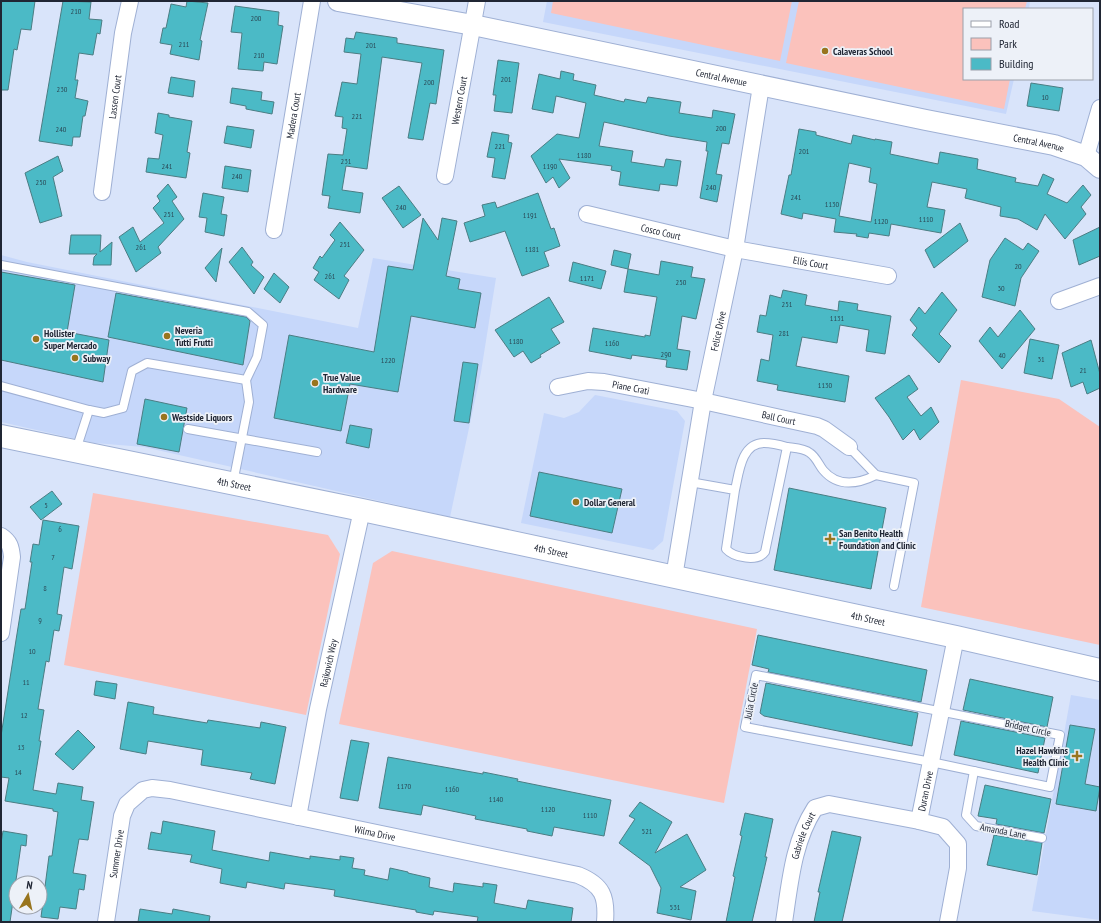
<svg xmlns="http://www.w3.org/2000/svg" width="1101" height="923" viewBox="0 0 1101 923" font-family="'PT Sans Narrow',sans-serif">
<rect width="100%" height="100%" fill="#d9e4fa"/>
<g fill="#c6d7fa">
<path d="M547 1H1030L1029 9H964V79H1014L1006 114 543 22Z"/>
<path d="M1 255 27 262 358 328 373 258 496 278 481 372 450 517 144 447 94 443 1 422Z"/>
<path d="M595 395 677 411 685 421 663 541 653 550 521 523 544 413 564 418 579 412Z"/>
<path d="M1071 695 1100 700V920L1032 911Z"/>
</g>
<g fill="#fbc2bc">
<path d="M553 1H792L780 61 551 13Z"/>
<path d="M799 1H1027L1025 9H964V79H1010L1004 109 786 63Z"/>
<path d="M961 380 1059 399 1100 427V645L921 607Z"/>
<path d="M93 493 328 535 340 554 306 715 64 665Z"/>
<path d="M392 551 757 629 724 803 339 724 373 563Z"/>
</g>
<g fill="#4bbac6" stroke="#4b7d83" fill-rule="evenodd">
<path d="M1 1H35L31 30 21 29 17 50 14 49 8 90H1Z"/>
<path d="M63 1 91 2 89 19 102 20 100 34 97 33 93 55 79 53 75 80H78L75 98 88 101 85 116H83L80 137H73L72 146 39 141Z"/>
<path d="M187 1 208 3 200 40 202 41 199 60 170 54 172 45 160 43 163 28H166L171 4 186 7Z"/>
<path d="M235 6 279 12 278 25 283 26 277 64 264 62 263 71 238 69 242 33 231 32Z"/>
<path d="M356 32 397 38V43L444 50 436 104 430 103 423 140 408 138 422 63 382 57 367 169 346 166 342 190 363 193 360 213 328 208 330 196 322 195 328 154 343 155 347 129 342 128 343 117 335 116 342 82 357 84 361 54 344 52 346 38 354 39Z"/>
<path d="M498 60 519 63 512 113 494 111 496 95H493Z"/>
<path d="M561 71 574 74 573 80 596 85 594 95 624 102 625 99 646 103 648 97 681 102 679 113 712 118 713 110 735 114 729 144 722 143 716 174 722 175 717 202 700 198 708 151H706L707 142 669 136 604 122 599 146 633 151 631 162 664 167 666 159 681 161 677 186 660 184 659 191 619 185 621 172 611 170 612 166 559 159 570 178 559 188 553 177 546 183 531 156 557 134 579 138 586 103 556 96 553 113 532 109 539 74 560 79Z"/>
<path d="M171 77 195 81 193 97 168 93Z"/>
<path d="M1031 83 1063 88 1059 111 1027 106Z"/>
<path d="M232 88 262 92 261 100 274 102 272 114 246 109V106L230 103Z"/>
<path d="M158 113 169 115V117L192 121 187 152 190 153 186 178 146 172 148 158 159 159 163 135 155 133Z"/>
<path d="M227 126 254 130 251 148 224 143Z"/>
<path d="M799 129 816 132V135L851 144 853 135 875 140V139L892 142 890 154 938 164 940 152 978 159 977 169 1016 178 1015 182 1038 186 1043 174 1054 179 1047 194 1067 203 1083 185 1091 195 1081 207 1086 214 1065 239 1045 214 1037 230 1018 219 1000 216 1001 207 965 198 967 189 932 182 927 207 945 210 941 233 891 224 889 236 869 233 868 238 856 236 857 234 834 232 836 219 803 213 802 219 781 214 789 175H791ZM849 163 871 168 869 182 877 184 871 222 839 216Z"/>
<path d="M492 132 509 135 508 142 512 143 505 179 492 177 495 158 487 157Z"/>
<path d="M58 156 63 171 53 177 62 216 40 223 25 173Z"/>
<path d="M225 166 251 170 248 192 222 188Z"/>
<path d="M168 184 177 197 172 201 184 219 158 247 161 253 136 272 119 237 133 227 140 242 164 223 153 208 160 201 157 196Z"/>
<path d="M399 186 421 215 403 228 382 198Z"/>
<path d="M203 193 224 197 221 214 227 215 224 236 205 232 207 218 199 217Z"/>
<path d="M538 193 551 229 554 228 560 246 544 252 549 266 522 276 505 231 470 242 464 223 485 216 482 205 495 202 497 208Z"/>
<path d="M423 218 438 240 442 218 457 221 446 276 460 279 458 289 481 293 475 328 411 316 398 392 350 384 341 431 274 418 289 335 374 352 388 266 413 270Z"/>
<path d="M340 222 364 250 344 276 349 280 339 299 314 280 319 272 313 268 320 256 322 258 335 240 330 235Z"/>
<path d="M960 223 968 241 934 268 925 250Z"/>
<path d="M1100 227V256L1079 265 1073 240Z"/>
<path d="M71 235H101L100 252 112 242 111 265H93L94 257 97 254H69Z"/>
<path d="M1005 238 1023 250 1028 243 1039 251 1021 278 1015 306 982 297 990 260Z"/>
<path d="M242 247 253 262 251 265 264 277 254 294 229 262Z"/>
<path d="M222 248 216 282 205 268Z"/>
<path d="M614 250 631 254 628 269 611 265Z"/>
<path d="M661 261 693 267 691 277 705 279 696 319 682 316 677 349 690 351 687 370 666 367 667 360 632 355 631 359 589 351 593 328 645 337V335L650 336 657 297 624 292 628 269 659 275Z"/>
<path d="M573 262 606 271 601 289 569 281Z"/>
<path d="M1 272 75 285 67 332 109 340 103 382 1 360Z"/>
<path d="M274 273 289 287 280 303 264 289Z"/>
<path d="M783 290 807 295 805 305 838 311 839 301 858 304 857 310 891 316 885 354 866 351 869 330 840 325 837 343 802 337 796 366 849 376 845 402 777 390 778 385 757 381 761 359 769 361 773 335 757 332 760 315 766 316 770 295 781 298Z"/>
<path d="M942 292 957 310 939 334 951 346 939 363 912 335 917 328 910 320 919 307 925 314Z"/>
<path d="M116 293 246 317 250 321 243 365 108 337Z"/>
<path d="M549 297 564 322 551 329 560 343 540 355 541 357 531 363 523 351 514 357 495 330Z"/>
<path d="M1020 310 1035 329 1002 369 979 341 990 327 998 337Z"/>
<path d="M1030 339 1059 345 1052 379 1024 373Z"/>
<path d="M1091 340 1100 374V388L1087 394 1083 382 1071 387 1062 353Z"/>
<path d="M463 362 478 364 469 423 454 421Z"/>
<path d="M909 375 918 389 907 397 921 416 931 407 939 422 920 440 914 429 903 440 889 417 875 398Z"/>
<path d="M145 399 187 408 179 452 137 444Z"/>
<path d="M350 425 372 429 369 448 346 443Z"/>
<path d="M539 472 622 489 612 533 530 516Z"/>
<path d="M789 488 886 508 871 589 774 570Z"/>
<path d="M52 491 62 504 41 520 30 507Z"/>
<path d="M43 520 79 526 72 569 64 567 57 614 62 615 59 631 54 630 49 662 46 661 38 709 44 710 39 741H41L33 790 56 794 58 783 83 787 81 800 94 802 88 840 79 839 73 873 86 875 84 890 79 889 76 909 60 907 58 919 41 917 49 856H52L58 812 53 811V809L5 801 9 778 1 777V736L16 640 21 609H25L32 562H30L33 544 39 545Z"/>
<path d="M758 635 927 670 921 702 768 672 769 669 752 665Z"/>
<path d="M970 679 1053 697 1047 727 963 710Z"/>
<path d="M96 681 117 684 115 699 94 695Z"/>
<path d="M766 683 918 713 912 746 764 716 760 713Z"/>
<path d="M128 702 154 707 153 714 207 723 208 720 260 728 261 722 286 727 275 784 250 779 252 773 201 765 203 750 148 741 146 754 120 749Z"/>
<path d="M961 721 1045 738 1038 773 954 755Z"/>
<path d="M1070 725 1095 729 1085 784 1100 787 1096 811 1056 804Z"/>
<path d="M78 730 95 747 73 770 55 754Z"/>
<path d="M351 740 369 743 358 801 340 798Z"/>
<path d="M388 757 483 774V772L518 779 517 781 611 800 604 836 554 827 552 836 527 831V829L475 819 476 816 423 805 421 815 379 808Z"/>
<path d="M985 785 1051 799 1044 833 996 824 997 819 978 816Z"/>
<path d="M640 802 672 822 655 853 687 834 706 870 680 887 696 891 691 920 657 913 661 888 650 866 619 843 635 819 629 816Z"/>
<path d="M745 813 773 819 765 857H767L752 922H726L735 877 733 876 742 836 740 835Z"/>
<path d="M163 821 215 831 212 850 269 861 270 852 310 859V856L340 860V856L354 858 352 868 365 870 364 875 388 880 390 868 408 872V873L430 878 429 887 453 892 454 883 483 887V883L497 885 494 903 526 909 528 900 573 908 571 922H477L478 917 434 911 433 915 416 912V910L334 896 335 890 285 883 284 889 247 882 246 888 220 883 222 869 190 862 192 855 148 849 151 832 161 834Z"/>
<path d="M3 831 27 835 26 846 21 845 10 922H1V843Z"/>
<path d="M832 831 861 837 842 922H814L820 892H818Z"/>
<path d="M994 835 1042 843 1037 875 987 865Z"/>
<path d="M140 909 172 914 173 909 210 916 209 922H138Z"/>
</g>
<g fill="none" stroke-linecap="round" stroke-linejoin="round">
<g stroke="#9fb0d4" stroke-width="10">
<g id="service">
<path d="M1 265 248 312 263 325 257 357 246 380 147 363 132 371 123 408 104 413 89 410 76 450"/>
<path d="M1 386 89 410"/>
<path d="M188 429 317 452"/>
<path d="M787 447C794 448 804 448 810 453 816 457 819 465 823 470 838 488 858 484 876 475"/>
<path d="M849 447 876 475 914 483 894 586"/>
<path d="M690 482 735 490C739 473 741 443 764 443 772 443 780 445 787 447L765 552C758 562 734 558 726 549L735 490"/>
<path d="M233 483 249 402 246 380"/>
<path d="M756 675 1060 735 1050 787 931 762 745 727Z"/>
<path d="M974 771 966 815 976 826 1042 838"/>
</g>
</g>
<g stroke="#9fb0d4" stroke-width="18">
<g id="minor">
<path d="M1086 156 1100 108"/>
<path id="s1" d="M445 176 477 1"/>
<path id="s2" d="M102 192 123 33 130 1"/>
<path id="s3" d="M587 214 735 249 888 276"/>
<path id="s4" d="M274 230 312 1"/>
<path d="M1059 301 1100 286"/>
<path id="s5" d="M558 387 588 381 604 382 703 401 817 426 824 429 849 447"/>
<path d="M1 536C10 542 11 547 12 557L1 633"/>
<path id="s6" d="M674 577 703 401 735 249 761 86"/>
<path id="s7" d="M298 817 318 709 362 510"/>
<path id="s8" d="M106 922 122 816 127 804 143 790 152 788 170 790 578 875C603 885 607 897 605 922"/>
<path id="s9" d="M784 922C790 883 793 842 815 808L829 804 919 821"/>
<path id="s10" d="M948 922 958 868V844L943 827 919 821 956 637"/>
</g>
</g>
<g stroke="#9fb0d4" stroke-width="22">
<g id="tertiary">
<path id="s11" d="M338 1 473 25 926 120 1054 145 1086 156 1100 168"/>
</g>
</g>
<g stroke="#9fb0d4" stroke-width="24">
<g id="secondary">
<path id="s12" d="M1 436 362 510 956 637 1100 670"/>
</g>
</g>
<use href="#service" stroke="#fff" stroke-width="8"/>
<use href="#minor" stroke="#fff" stroke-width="16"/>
<use href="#tertiary" stroke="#fff" stroke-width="20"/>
<use href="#secondary" stroke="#fff" stroke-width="22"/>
</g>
<g fill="#98751e" stroke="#edf1f8" stroke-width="1.5">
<circle cx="825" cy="51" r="4"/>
<circle cx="167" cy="336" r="4"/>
<circle cx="36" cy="339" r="4"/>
<circle cx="75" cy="358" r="4"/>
<circle cx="315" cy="383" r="4"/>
<circle cx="164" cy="417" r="4"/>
<circle cx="576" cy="502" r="4"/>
<path d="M828 533h4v4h4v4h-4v4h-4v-4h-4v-4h4z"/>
<path d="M1075 750h4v4h4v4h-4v4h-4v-4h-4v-4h4z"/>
</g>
<g text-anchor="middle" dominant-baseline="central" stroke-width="3.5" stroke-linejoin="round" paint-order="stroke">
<g font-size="8" fill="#2b4b58">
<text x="76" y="11">210</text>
<text x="256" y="18">200</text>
<text x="184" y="44">211</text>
<text x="371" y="45">201</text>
<text x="259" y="55">210</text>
<text x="506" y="79">201</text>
<text x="429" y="82">200</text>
<text x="62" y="89">230</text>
<text x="1045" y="97">10</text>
<text x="357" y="116">221</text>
<text x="721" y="128">200</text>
<text x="61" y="129">240</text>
<text x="500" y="146">221</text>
<text x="804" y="151">201</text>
<text x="584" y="155">1180</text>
<text x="346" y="161">231</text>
<text x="167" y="166">241</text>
<text x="550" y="166">1190</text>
<text x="237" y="176">240</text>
<text x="41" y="182">250</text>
<text x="711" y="187">240</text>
<text x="796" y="197">241</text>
<text x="832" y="204">1130</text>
<text x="401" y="207">240</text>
<text x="169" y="214">251</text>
<text x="530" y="215">1191</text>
<text x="926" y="219">1110</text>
<text x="881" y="221">1120</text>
<text x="345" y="244">251</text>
<text x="141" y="247">261</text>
<text x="532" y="249">1181</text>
<text x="1018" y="266">20</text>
<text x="330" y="276">261</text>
<text x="587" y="278">1171</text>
<text x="681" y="282">250</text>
<text x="1001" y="288">30</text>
<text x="787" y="304">251</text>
<text x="837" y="318">1131</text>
<text x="784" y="333">281</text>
<text x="516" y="341">1180</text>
<text x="612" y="343">1160</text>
<text x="666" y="354">290</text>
<text x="1002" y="355">40</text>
<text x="1041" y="359">31</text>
<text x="388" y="360">1220</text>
<text x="1083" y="370">21</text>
<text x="825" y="385">1130</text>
<text x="46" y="505">5</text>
<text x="60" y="529">6</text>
<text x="53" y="557">7</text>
<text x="45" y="588">8</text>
<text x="40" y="620">9</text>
<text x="32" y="651">10</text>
<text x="26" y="682">11</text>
<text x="24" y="715">12</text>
<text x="21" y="747">13</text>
<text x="18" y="772">14</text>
<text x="404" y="786">1170</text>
<text x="452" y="789">1160</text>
<text x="496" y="799">1140</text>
<text x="548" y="809">1120</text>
<text x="590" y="815">1110</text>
<text x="647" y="831">521</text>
<text x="675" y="907">531</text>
</g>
<g font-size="10" font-weight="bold" fill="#202634" stroke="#edf1f8" text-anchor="start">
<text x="833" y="51">Calaveras School</text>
<text x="175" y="330">Neveria<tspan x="175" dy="12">Tutti Frutti</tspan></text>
<text x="44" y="333">Hollister<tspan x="44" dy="12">Super Mercado</tspan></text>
<text x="83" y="358">Subway</text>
<text x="323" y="377">True Value<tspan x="323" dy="12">Hardware</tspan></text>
<text x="172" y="417">Westside Liquors</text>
<text x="584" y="502">Dollar General</text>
<text x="839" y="533">San Benito Health<tspan x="839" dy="12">Foundation and Clinic</tspan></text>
<text x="1068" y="750" text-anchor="end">Hazel Hawkins<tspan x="1068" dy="12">Health Clinic</tspan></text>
</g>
<g font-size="10" fill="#202634" stroke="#edf1f8">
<text stroke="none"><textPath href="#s11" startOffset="391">Central Avenue</textPath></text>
<text stroke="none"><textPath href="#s2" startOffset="96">Lassen Court</textPath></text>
<text stroke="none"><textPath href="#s1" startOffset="77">Western Court</textPath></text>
<text stroke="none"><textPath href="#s4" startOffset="116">Madera Court</textPath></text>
<text stroke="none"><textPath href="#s11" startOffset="715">Central Avenue</textPath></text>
<text stroke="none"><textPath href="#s3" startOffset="76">Cosco Court</textPath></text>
<text stroke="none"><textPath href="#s3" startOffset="229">Ellis Court</textPath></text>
<text stroke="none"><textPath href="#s6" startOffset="250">Felice Drive</textPath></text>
<text stroke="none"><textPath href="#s5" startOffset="74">Piane Crati</textPath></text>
<text stroke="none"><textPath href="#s5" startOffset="225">Ball Court</textPath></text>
<text stroke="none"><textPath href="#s12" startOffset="238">4th Street</textPath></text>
<text stroke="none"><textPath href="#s12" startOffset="562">4th Street</textPath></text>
<text stroke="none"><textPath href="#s12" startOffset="886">4th Street</textPath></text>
<text stroke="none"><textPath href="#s7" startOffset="157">Rajkovich Way</textPath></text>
<text transform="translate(751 701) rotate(-79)">Julia Circle</text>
<text transform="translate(1028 728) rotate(12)">Bridget Circle</text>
<text stroke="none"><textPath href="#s10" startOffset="157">Duran Drive</textPath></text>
<text transform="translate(1003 831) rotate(11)">Amanda Lane</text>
<text stroke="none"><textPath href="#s8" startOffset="378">Wilma Drive</textPath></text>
<text stroke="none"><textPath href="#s9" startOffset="89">Gabriele Court</textPath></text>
<text stroke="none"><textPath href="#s8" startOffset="69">Summer Drive</textPath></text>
</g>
</g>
<rect width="1101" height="923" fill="none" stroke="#202634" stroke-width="4"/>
<rect x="963" y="8" width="130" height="72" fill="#edf1f8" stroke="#9ba0aa"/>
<rect x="971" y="21" width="20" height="6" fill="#ffffff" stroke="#9ba0aa"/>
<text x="999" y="28" font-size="12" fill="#202634">Road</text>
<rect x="971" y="38" width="20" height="12" fill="#fbc2bc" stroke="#9ba0aa"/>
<text x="999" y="48" font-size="12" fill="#202634">Park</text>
<rect x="971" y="58" width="20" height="12" fill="#4bbac6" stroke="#9ba0aa"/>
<text x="999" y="68" font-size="12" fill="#202634">Building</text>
<g transform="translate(28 895) rotate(9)"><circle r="19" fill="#edf1f8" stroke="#9ba0aa"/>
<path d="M0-3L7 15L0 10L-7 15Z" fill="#98751e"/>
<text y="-6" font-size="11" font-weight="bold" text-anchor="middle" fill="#202634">N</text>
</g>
</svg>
